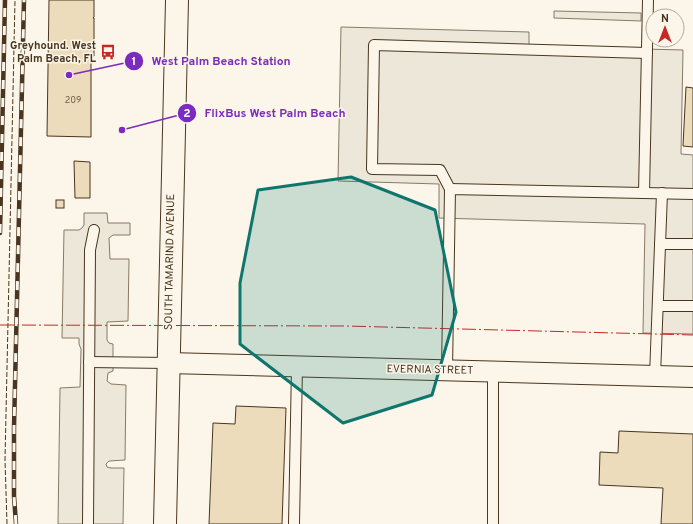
<svg xmlns="http://www.w3.org/2000/svg" width="693" height="524" viewBox="0 0 693 524" font-family="Overpass,sans-serif">
<rect width="100%" height="100%" fill="#fbf6e9"/>
<g fill="#ede7d9" stroke="#887966">
<path d="M554 11 641 13V21L554 18Z"/>
<path d="M341 27 529 32V46L683 50 681 154 693 155V334L643 333 645 224 439 218V184L338 181Z"/>
<path d="M84 213H107L108 223H130V235H113L109 238 110 259H129L128 321 107 322V340L109 343 113 344V371L108 373 107 381 111 384 126 385 125 460 109 461 106 464 107 467 111 468H124L123 524H58L60 388 80 387 81 349 79 344V338H62L64 230H79L82 228 84 225Z"/>
</g>
<g fill="#ecdcbc" stroke="#4a3520">
<path d="M49 0H94V17L93 18H94V56H91V137L47 136Z"/>
<path d="M686 87 693 88V147L683 146Z"/>
<path d="M74 161 90 162V198H75Z"/>
<rect x="56" y="200" width="8" height="8"/>
<path d="M236 406 286 408 282 524H209L213 423 235 424Z"/>
<path d="M619 431 693 434V524H661L663 488 599 485 600 452 618 453Z"/>
</g>
<g fill="none" stroke-linecap="round" stroke-linejoin="round">
<g stroke="#4a3520" stroke-width="12">
<g id="lane">
<path d="M450 189 440 170 372 169 374 45 647 53"/>
<path d="M644 193 648 0"/>
<path d="M660 244H693"/>
<path d="M658 306H693"/>
<path d="M89 362 168 363"/>
<path d="M447 370 450 189 693 194"/>
<path d="M493 371V524"/>
<path d="M655 376 662 193"/>
<path d="M88 524 90 250 94 230"/>
<path d="M294 524 297 367"/>
</g>
</g>
<g stroke="#4a3520" stroke-width="22">
<path id="street" d="M168 363 693 377"/>
</g>
<g stroke="#4a3520" stroke-width="24">
<path id="secondary" d="M165 524 177 0"/>
</g>
<use href="#lane" stroke="#fbf6e9" stroke-width="10"/>
<use href="#street" stroke="#fbf6e9" stroke-width="20"/>
<use href="#secondary" stroke="#fbf6e9" stroke-width="22"/>
<g stroke="#4a3520" stroke-width="4.5">
<g id="rail">
<path d="M0 233 5 0"/>
<path d="M16 524 14 496V428L24 0"/>
</g>
</g>
<use href="#rail" stroke="#fbf6e9" stroke-width="3" stroke-dasharray="9" stroke-linecap="butt"/>
<path stroke="#4a3520" stroke-width="1" stroke-dasharray="5 2" stroke-linecap="butt" d="M7 524 5 460 15 0"/>
<path stroke="#c62828" stroke-width="1" stroke-dasharray="14 3 2 3" stroke-linecap="butt" d="M0 325 345 326 693 335"/>
</g>
<path fill="#0f766e" fill-opacity="0.2" stroke="#0f766e" stroke-width="3" stroke-linejoin="round" d="M351 177 435 210 456 312 432 395 343 423 240 344V283L258 190Z"/>
<defs>
<g id="bus-bare" transform="scale(1.2)"><path d="M-5-6H5V4H4V6H2V4H-2V6H-4V4H-5ZM-3.5-4V0h7V-4ZM-3.5 1.2v1.5H-2V1.2ZM2 1.2v1.5H3.5V1.2Z" fill="#c62828" stroke="#fbf6e9" stroke-width="2.5" paint-order="stroke"/></g>
</defs>
<g fill-rule="evenodd">
<use href="#bus-bare" x="108" y="52"/>
</g>
<g text-anchor="middle" dominant-baseline="central" stroke-width="3" stroke-linejoin="round" paint-order="stroke">
<g font-size="9" fill="#725f47">
<text x="73" y="100">209</text>
</g>
<g font-size="11" font-weight="bold" fill="#4a3520" stroke="#fbf6e9" text-anchor="end">
<text x="96" y="46">Greyhound. West<tspan x="96" dy="13">Palm Beach, FL</tspan></text>
</g>
<g font-size="11" fill="#4a3520" stroke="#fbf6e9">
<text transform="translate(170 262) rotate(-89)">SOUTH TAMARIND AVENUE</text>
<text transform="translate(430 370) rotate(1)">EVERNIA STREET</text>
</g>
</g>
<path fill="none" stroke="#7b2cbf" stroke-width="1.5" d="M69 75L134 61M122 130L187 113"/>
<g fill="#7b2cbf" stroke="#fbf6e9" stroke-width="1.5">
<circle cx="69" cy="75" r="4"/>
<circle cx="122" cy="130" r="4"/>
<circle cx="134" cy="61" r="10"/>
<circle cx="187" cy="113" r="10"/>
</g>
<g font-size="12" text-anchor="middle" font-weight="bold" fill="#fff">
<text x="134" y="65">1</text>
<text x="187" y="117">2</text>
</g>
<g font-size="12" text-anchor="middle" font-weight="bold" fill="#7b2cbf" stroke="#fbf6e9" stroke-width="3" stroke-linejoin="round" paint-order="stroke">
<text x="221" y="65">West Palm Beach Station</text>
<text x="275" y="117">FlixBus West Palm Beach</text>
</g>
<g transform="translate(665 28)"><circle r="19" fill="#fbf6e9" stroke="#b4a999"/>
<path d="M0-3L7 15L0 10L-7 15Z" fill="#c62828"/>
<text y="-6" font-size="11" font-weight="bold" text-anchor="middle" fill="#4a3520">N</text>
</g>
</svg>
